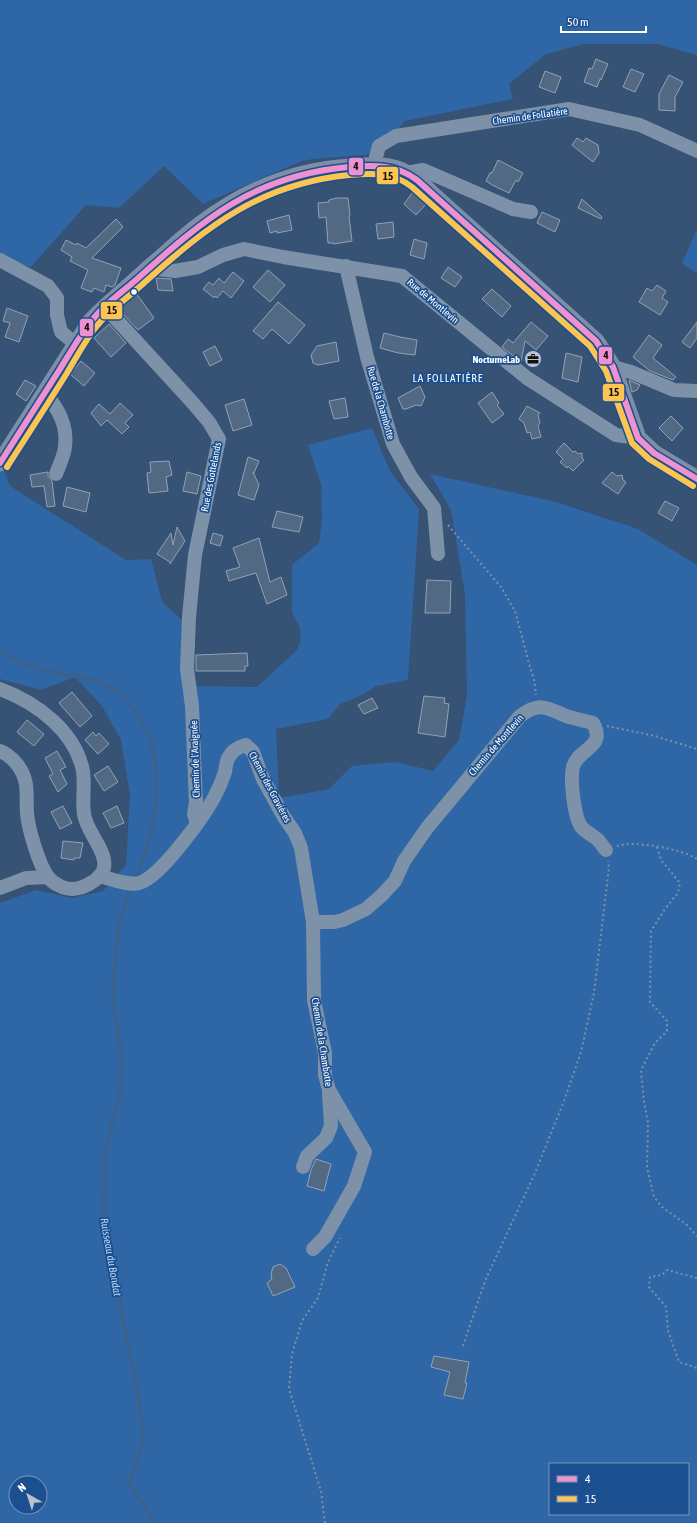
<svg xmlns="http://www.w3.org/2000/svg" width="697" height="1523" viewBox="0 0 697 1523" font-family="'Asap Condensed',sans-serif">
<rect width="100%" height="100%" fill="#365274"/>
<g fill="#2f66a5" fill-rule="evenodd">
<path d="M0 0H697V55L657 44H584L546 54 509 84 513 99 405 121 375 154 313 159 302 161 203 204 164 166 119 208 86 205 31 267 0 257Z"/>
<path d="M697 229V274L682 263Z"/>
<path d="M372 428 390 471 419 509 408 680 376 686 364 694 340 704 328 719 276 729 279 798 329 789 352 766 396 762 433 771 459 740 467 695 465 594 451 510 430 474 556 502 638 529 697 565V1523H0V903L36 890 72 898 103 891 126 865 130 796 121 740 102 706 75 677 41 690 0 679V460L10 486 126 560 151 559 162 602 182 620 181 657 190 686 257 687 297 650 301 639 299 626 292 613V565L319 543 322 519 321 484 308 445ZM550 1464H688V1514H550ZM16 1483H40V1507H16Z"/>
</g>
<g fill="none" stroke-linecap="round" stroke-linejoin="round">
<g stroke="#3b618d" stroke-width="3.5">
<path d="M0 651C19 664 44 670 66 675 74 676 84 677 93 680 101 683 114 687 120 693 124 696 127 701 130 704 170 754 159 820 137 875"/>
<path d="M130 889 119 925 115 962 113 1002 122 1057 120 1093 108 1140 105 1157 104 1216 127 1342 134 1371 144 1437 129 1483 152 1518 153 1523"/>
</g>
</g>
<g fill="#526984" stroke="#92a2b6">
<path d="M596 59 608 64 601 80 600 79 597 87 584 82 589 68 592 69Z"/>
<path d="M631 69 644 74 635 92 623 87Z"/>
<path d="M545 71 561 77 555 93 539 87Z"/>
<path d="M669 75 683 82 675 97V111L659 110V94Z"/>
<path d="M577 138 583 142 586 138 598 145 599 153 593 162 572 145Z"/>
<path d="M498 160 523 173 518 182 516 180 509 193 494 186 486 181 490 173H492Z"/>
<path d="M413 192 426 204 416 215 404 204Z"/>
<path d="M336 198H348L350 215 349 216 352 241 334 244V243H328L326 217 319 218 318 203 329 202V200Z"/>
<path d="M582 199 602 217 601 219 578 208Z"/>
<path d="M542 212 560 220 555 232 537 223Z"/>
<path d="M289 215 292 230 277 233V231L270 233 267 221Z"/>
<path d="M116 219 123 227 92 258 121 268 115 285 112 287 106 285 104 292 94 288 92 292 81 288 88 270 70 261 72 257 61 250 66 240 76 245 77 243 86 248Z"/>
<path d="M393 222 394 237 378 239 376 224Z"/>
<path d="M414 239 427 243 424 259 410 255Z"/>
<path d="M448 267 462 277 455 287 441 278Z"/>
<path d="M268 270 285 285 270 302 253 287Z"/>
<path d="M233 272 244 281 231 298 223 291 217 298 215 296 214 298 203 289 209 282 213 285 219 278 224 283Z"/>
<path d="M156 278 171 279 173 291 158 290Z"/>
<path d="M657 285 666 291 662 298 668 302 660 315 639 302 647 288 652 291Z"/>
<path d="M492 289 511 306 502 317 482 299Z"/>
<path d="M136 293 154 318 138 330 122 313 119 308Z"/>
<path d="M278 302 305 325 289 344 272 329 263 339 253 331Z"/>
<path d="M7 308 28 316 19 342 5 337 10 323 3 321Z"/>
<path d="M531 322 548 336 536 350 525 341 521 362 502 347 508 339 513 343Z"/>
<path d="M697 322V338L690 348 682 342Z"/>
<path d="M109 324 126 343 111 357 94 338Z"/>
<path d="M384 333 400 337 417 340 415 355 398 353 380 348Z"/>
<path d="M649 335 662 345 653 358 676 377 673 380 650 371 633 357Z"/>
<path d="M336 342 339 361 318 365 313 363 311 355 317 346Z"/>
<path d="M215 346 222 360 210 366 203 352Z"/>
<path d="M566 353 582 357 578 382 562 378Z"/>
<path d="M81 361 95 373 84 386 70 374Z"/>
<path d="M25 380 36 386 26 401 16 394Z"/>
<path d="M629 380 640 385 637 390 632 392Z"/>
<path d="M420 386 425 397 421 406 416 405 406 409H403L398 398Z"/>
<path d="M492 392 499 403 497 405 504 414 492 423 478 403Z"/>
<path d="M345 398 348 417 334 419 329 401Z"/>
<path d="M244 399 252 425 233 431 225 405Z"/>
<path d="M120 403 133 415 125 423 129 427 122 434 107 420 101 426 91 413 99 404 110 414Z"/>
<path d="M527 406 540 413 538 415 540 423 538 426 541 437 532 439 530 432 527 433 524 423 519 419Z"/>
<path d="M671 416 683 428 672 441 659 428Z"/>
<path d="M564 443 573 452 575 451 578 454 582 453V458L584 460 573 471 568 466 567 468 560 462 563 459 556 452Z"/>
<path d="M248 457 259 461 254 473 253 472 259 485 254 500 238 495Z"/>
<path d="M169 461 172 475 166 477 168 491 149 493 147 473 151 472 150 462Z"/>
<path d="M48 472V476L52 481 55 506 47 507 44 486 32 487 30 475Z"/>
<path d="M187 472 201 476 197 494 183 491Z"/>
<path d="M612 472 617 476 622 475 623 480 626 482 618 494 602 483Z"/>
<path d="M67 487 90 493 86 512 63 506Z"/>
<path d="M665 501 679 508 672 521 658 513Z"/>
<path d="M277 511 303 517 299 532 272 527Z"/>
<path d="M177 527 185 541 170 564V562L157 554 171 533 173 545Z"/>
<path d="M213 533 223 536 220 546 210 543Z"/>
<path d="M259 538 270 582 281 577 287 595 267 604 256 573 229 581 226 571 240 567 233 548Z"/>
<path d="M427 580 451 581 450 613H425Z"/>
<path d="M247 653 248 666H245V671H196V655Z"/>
<path d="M72 692 92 716 80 727 59 703Z"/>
<path d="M424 696 445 698 444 703 449 704 445 737 418 733Z"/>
<path d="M372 698 378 708 364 714 358 705Z"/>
<path d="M27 720 44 734 34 746 17 732Z"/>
<path d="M93 732 96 736 99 733 109 744 98 754 85 740Z"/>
<path d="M57 751 66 767 60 770 67 784 58 792 49 776 53 774 45 758Z"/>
<path d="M108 766 118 782 104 791 94 775Z"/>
<path d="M63 806 72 823 60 829 51 812Z"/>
<path d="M117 806 124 823 111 828 103 813Z"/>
<path d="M63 841 83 843 80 858H74V860L61 858Z"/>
<path d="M316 1159 331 1164 324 1191 307 1186 311 1170Z"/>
<path d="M280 1264 286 1268 295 1287 273 1296 267 1283 272 1279 271 1274 273 1267Z"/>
<path d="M434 1356 469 1362 465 1383H467L463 1399 444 1395 450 1372 431 1367Z"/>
</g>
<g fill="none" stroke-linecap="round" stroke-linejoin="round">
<g stroke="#7d92a8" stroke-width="2" stroke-dasharray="2 3" stroke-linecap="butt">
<path d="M448 525 501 587 515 611 530 667 534 679 536 695"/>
<path d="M607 726 655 736 697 749"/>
<path d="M617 846C634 840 682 849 697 859"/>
<path d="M657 847 661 860 680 883 678 893 665 909 651 931 650 1002 667 1021V1031L655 1043 641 1070 644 1102 648 1123 647 1168 654 1197 662 1207 687 1225 697 1236"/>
<path d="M697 1278 667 1270 662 1275 650 1277 649 1287 666 1307 668 1331 679 1362 697 1368"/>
<path d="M463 1346 485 1281 535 1173 564 1101 581 1052 594 993 609 867 608 861"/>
<path d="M325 1523 321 1491 289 1389 292 1354 302 1321 318 1298 328 1262 340 1238"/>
</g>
<g stroke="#7d92a8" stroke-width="14">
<path d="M374 165 379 146 396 136 569 109 640 125 697 151"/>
<path d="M407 173 423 170 513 209 531 212"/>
<path d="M0 260 48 286 57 298V315L61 332 76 344"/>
<path d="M346 266 367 357 393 444 411 477 434 508 438 554"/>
<path d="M150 268 175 271 198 267 223 255 244 249 283 257 402 276 527 378 616 435 638 438"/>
<path d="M613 367 631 372 674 390 697 391"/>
<path d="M45 392C58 409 68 425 65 447 64 456 59 466 56 474"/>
<path d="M0 689C37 703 75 731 83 771 85 785 82 800 84 814 87 838 125 865 89 884 80 889 69 891 60 886 56 884 50 880 48 877 39 865 28 828 27 813 26 803 28 790 25 780 22 768 12 756 0 751"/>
<path d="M197 824C209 808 219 791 225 772 226 767 226 761 229 757 232 750 239 747 246 745L253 752 263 779 284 817 295 833 301 848 313 922 314 1000 325 1053V1075L329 1090 365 1152 354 1186 325 1237 313 1249"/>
<path d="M99 876C109 878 129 886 139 883 157 878 185 840 197 824L194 814 196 803 192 706 187 669 189 617 195 555 219 439 209 422 192 402 105 307"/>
<path d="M0 888 26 878 48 877"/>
<path d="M313 922H334L343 920 366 909 382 895 395 881 404 861 427 828 520 716C541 700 548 709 569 717 577 719 585 721 593 723 607 748 578 748 573 767 570 779 574 814 580 825 583 831 593 835 598 840 601 843 603 847 606 850"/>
<path d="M303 1167 307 1156 326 1138 331 1126 329 1093"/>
</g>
<path stroke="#7d8ea7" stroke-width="17" d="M0 463 90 322C109 302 130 286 150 267 167 253 183 237 201 224 246 190 296 170 351 167 370 165 392 164 408 174 416 179 424 186 431 193L596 341 613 367 638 438 654 453 697 479"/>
<g stroke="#1b4f8f" stroke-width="9">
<path id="bus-1" d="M0 463C20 432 40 400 60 369 70 353 79 337 90 323 102 306 121 293 136 280 204 219 253 176 348 167 373 165 396 164 417 180L596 341 613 367 638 438 654 453 697 479"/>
</g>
<g stroke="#1b4f8f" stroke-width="9">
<path id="bus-2" d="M7 467C27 436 47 405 67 373 76 358 85 341 96 327 109 310 129 297 145 282 209 225 260 184 349 175 372 173 393 172 412 187L590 346 606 371 632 443 649 459 693 486"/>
</g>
<use href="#bus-1" stroke="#ed91cf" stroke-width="6"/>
<use href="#bus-2" stroke="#fcc553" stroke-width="6"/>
</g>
<defs>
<g id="office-disc" transform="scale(0.9)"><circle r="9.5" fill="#b9c2ce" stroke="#1b4f8f"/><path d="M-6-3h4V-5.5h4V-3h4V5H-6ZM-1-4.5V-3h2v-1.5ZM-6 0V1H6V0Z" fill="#111"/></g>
</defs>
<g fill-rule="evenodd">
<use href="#office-disc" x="533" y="359"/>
</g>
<circle fill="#fff" stroke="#1b4f8f" stroke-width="1.5" cx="134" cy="292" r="3.5"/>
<g text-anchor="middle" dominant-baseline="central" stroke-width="3.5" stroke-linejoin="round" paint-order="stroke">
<g font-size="10" fill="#fff" stroke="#1b4f8f">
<text transform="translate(530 116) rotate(-8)">Chemin de Follatière</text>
<text transform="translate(433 301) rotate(40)">Rue de Montlevin</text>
<text transform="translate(381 403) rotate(74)">Rue de la Chambotte</text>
<text transform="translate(211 477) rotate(-79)">Rue des Gottelands</text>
<text transform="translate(496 745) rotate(-49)">Chemin de Montlevin</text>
<text transform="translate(195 759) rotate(-92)">Chemin de l'Araignée</text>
<text transform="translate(270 787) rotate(62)">Chemin des Gravières</text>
<text transform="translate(322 1042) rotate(81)">Chemin de la Chambotte</text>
</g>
<g font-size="10" font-weight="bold" fill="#fff" stroke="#1b4f8f" text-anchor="end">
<text x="520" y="359">NocturneLab</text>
</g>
<g font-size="11" letter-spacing="1" fill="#fff" stroke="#1b4f8f">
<text x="448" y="378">LA FOLLATIÈRE</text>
</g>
<g font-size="11" font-style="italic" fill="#b5d3f5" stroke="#1b4f8f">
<text transform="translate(111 1257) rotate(80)">Ruisseau du Bondat</text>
</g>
</g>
<g stroke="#1b4f8f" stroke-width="1.5">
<rect x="348" y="157" width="16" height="19" rx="4" fill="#ed91cf"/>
<rect x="376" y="166" width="23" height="19" rx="4" fill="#fcc553"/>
<rect x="100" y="301" width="23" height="19" rx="4" fill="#fcc553"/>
<rect x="79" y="318" width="15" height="19" rx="4" fill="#ed91cf"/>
<rect x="598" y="346" width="15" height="19" rx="4" fill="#ed91cf"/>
<rect x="602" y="383" width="23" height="19" rx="4" fill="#fcc553"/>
</g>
<g font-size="11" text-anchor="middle" font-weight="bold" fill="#111">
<text x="356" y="170">4</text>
<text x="388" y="180">15</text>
<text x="112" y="314">15</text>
<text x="87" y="331">4</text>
<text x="606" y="359">4</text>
<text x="614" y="396">15</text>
</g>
<rect x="549" y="1463" width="140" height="52" fill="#1b4f8f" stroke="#7695bc"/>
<rect x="557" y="1476" width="20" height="6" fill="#ed91cf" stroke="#7695bc"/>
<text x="585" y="1483" font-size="12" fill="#ffffff">4</text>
<rect x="557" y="1496" width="20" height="6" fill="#fcc553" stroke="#7695bc"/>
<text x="585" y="1503" font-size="12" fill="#ffffff">15</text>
<g transform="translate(28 1495) rotate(321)"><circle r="19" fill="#1b4f8f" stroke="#7695bc"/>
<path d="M0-3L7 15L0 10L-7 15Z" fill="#b9c2ce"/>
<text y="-6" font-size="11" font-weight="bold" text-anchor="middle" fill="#ffffff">N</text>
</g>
<path d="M561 26v6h85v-6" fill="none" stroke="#ffffff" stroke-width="2"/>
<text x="567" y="26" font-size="12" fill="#ffffff" stroke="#1b4f8f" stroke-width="3" paint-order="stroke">50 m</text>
</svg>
